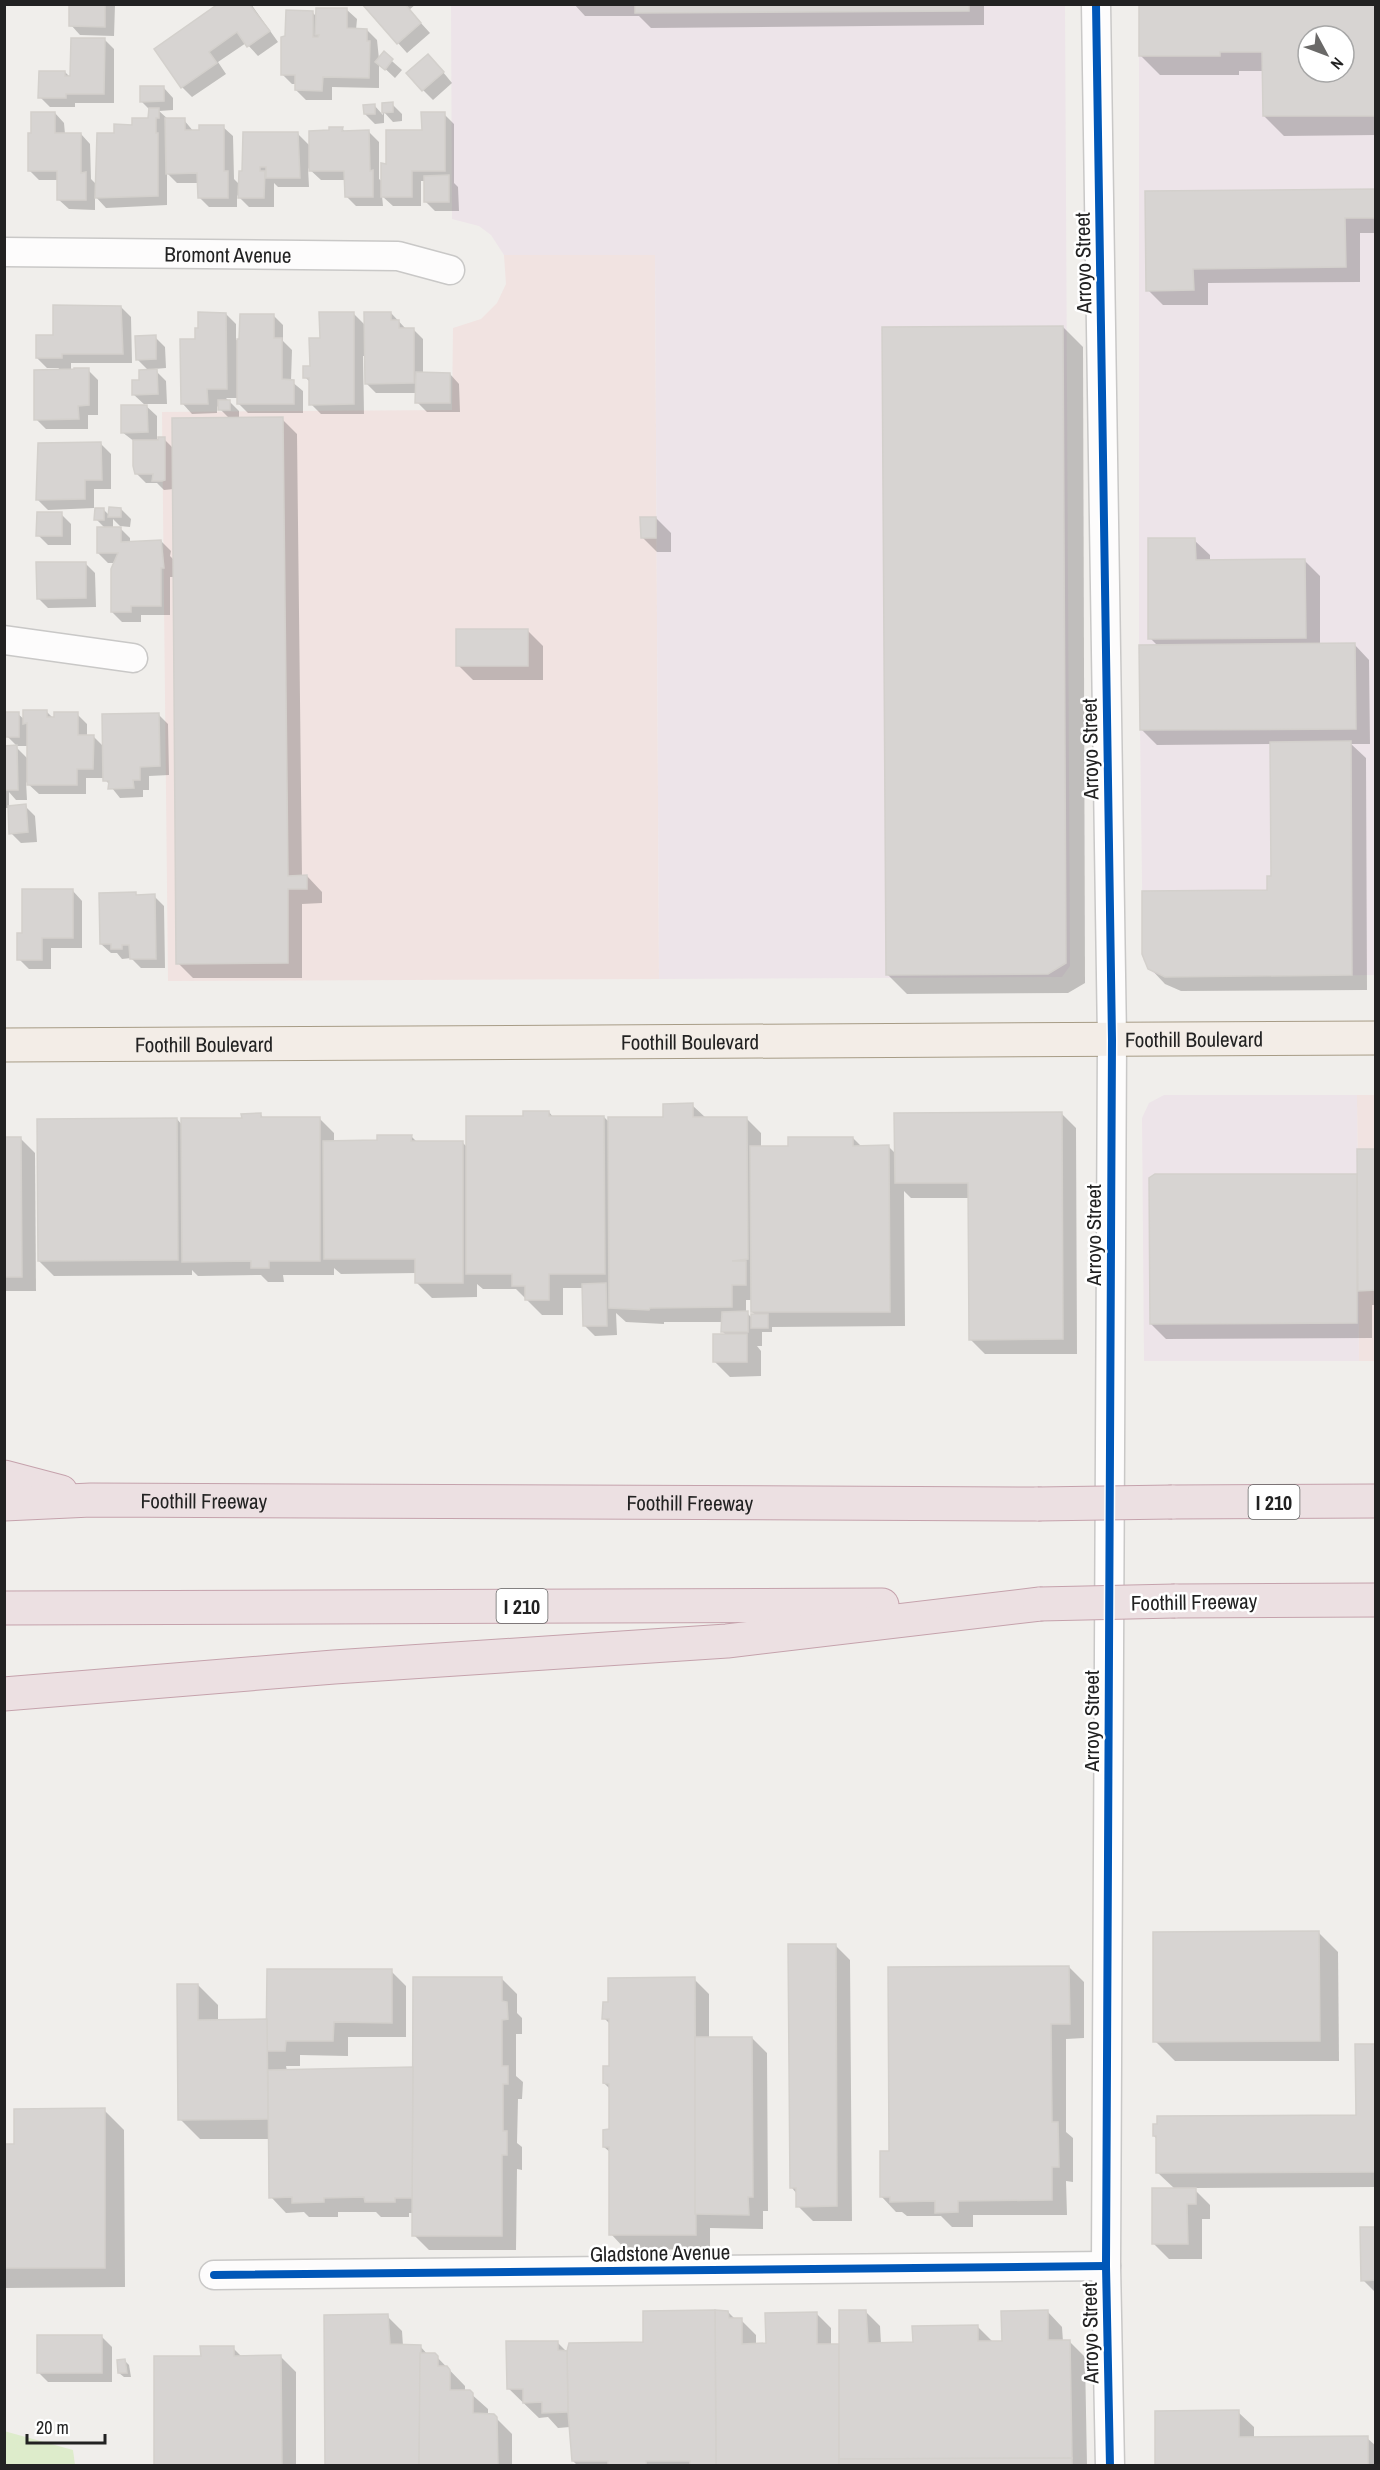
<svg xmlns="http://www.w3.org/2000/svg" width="1380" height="2470" viewBox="0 0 1380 2470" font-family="'Archivo Narrow',sans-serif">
<rect width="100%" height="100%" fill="#f0eeeb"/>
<g fill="#f1e3e1">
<path d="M504 255H655L659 979 168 981 162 412 452 410 453 328 481 319 497 303 506 284Z"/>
<path d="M1357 1095H1375V1361H1359Z"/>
</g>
<g fill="#ede4e9" fill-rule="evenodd">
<path d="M451 5H1065L1070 966 1062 977 659 979 655 255H504L491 235 479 226 452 219Z"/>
<path d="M1139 5H1375V975L1165 977 1153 973 1143 960 1139 645ZM1308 36H1344V72H1308Z"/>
<path d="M1164 1095H1357L1359 1361H1144L1142 1118 1149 1103Z"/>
</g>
<path fill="#ddeccb" d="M4 2431 73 2450 75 2465H5Z"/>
<g fill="#0003" fill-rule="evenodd">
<path d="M71 4H115L114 36 80 35 71 25Z"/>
<path d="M227 4H251L278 42 258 56 246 43 218 62 226 74 192 97 182 87 156 49Z"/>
<path d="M363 4H416L409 10 430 33 407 53Z"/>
<path d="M574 4H984V25L651 28 639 16H585Z"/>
<path d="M1376 4V135L1284 136 1264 116V71H1239V75H1160L1140 55ZM1308 36H1344V72H1308Z"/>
<path d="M347 10 357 19 356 30H367L377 40 379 59 384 54 402 70 395 78 379 63V88L332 87V100H306L296 90V84H292L282 74 312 12 317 17Z"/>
<path d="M104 39 114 49V103H75V107H50L40 97 65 72 70 77Z"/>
<path d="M438 66 452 83 433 100 423 90Z"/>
<path d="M164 88 173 98V110L159 111 169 120H184L194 132 223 127 233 136 234 179 240 185V173L298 134 311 147 330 132 342 128 345 132H369L379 142V179L383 182 387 165 444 114 454 124V183L458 187 459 211H435L425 201V181H421V206H393L382 196 383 206H356L346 196V180H321L308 168 309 187H278L274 183V207H249L237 195V207H209L199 197V183H177L167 173V205L106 208 95 196V210L69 209 59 200V180H39L29 170 55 113 64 123 65 134H81L90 144 91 179 97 185 115 135 150 119V110L141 101Z"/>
<path d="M383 104H392L402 114V121L393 122 384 112V123L375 124 365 114 374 105 383 115Z"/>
<path d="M1376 191V233H1360V282L1208 283V305H1163L1148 290 1147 192Z"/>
<path d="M121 307 131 317 132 363H71V370H88L98 380V415H88V429H46L36 419 59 368H47L37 358Z"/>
<path d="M353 313 366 326 391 313 406 329H413L423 339V374H450L459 384 460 412H427L417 402V393H376L366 383V356H363L364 414H321L311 404V383L305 377 311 367 321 340Z"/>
<path d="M226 314 236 324V340L241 341 273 315 283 325V341L292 350 291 381 303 391V413H248L238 403V398H226L239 411V419H282L297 434 302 877 307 876 322 892V903L302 904V978H193L178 963 174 577H170V615H141V622H122L112 612 115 563H108L98 553 105 528 96 519 103 509 110 516 121 509 131 519 130 527 120 526 113 519V528H120L130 538V543L161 541 171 551 170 556 174 560V489L164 490 157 483H146L136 473 135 442 122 432 146 406 133 394 149 371 137 359 155 337 165 347 166 368 154 369 166 381 167 404H144L157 416V439H164L173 448 230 419 217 406V413L192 414 183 404 197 340Z"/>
<path d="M1063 327 1083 347 1085 983 1068 993 907 994 887 974Z"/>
<path d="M101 444 111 454V489H94V508L48 510 38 500Z"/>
<path d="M61 514 71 524V545H48L38 535Z"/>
<path d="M656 518 671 533V552H657L642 537Z"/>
<path d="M1194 540 1210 555V561H1305L1320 576V645L1354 644 1369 660 1370 744H1351L1366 758 1367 990 1181 991 1165 984 1150 968 1269 892 1273 877 1272 744 1157 745 1142 730 1158 646 1150 638Z"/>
<path d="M85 563 95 573 96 607 48 608 38 598Z"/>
<path d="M528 631 543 646V680H473L458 665Z"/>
<path d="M46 711 54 719 77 714 87 724V736H93L104 747 158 714 168 724 169 775 149 776V790H143V797L120 798 104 778H86V794H39L26 782 27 800H16L9 792V807L25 806 35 816 37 842 21 843 11 833 9 808H4V768L6 770 16 747 29 760V746H17L7 736 18 714 25 720Z"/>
<path d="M73 891 82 901V948H51V969H29L19 959 23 935Z"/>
<path d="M135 894 138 896H154L164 906 165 968H141L131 958 122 959 117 953H111L101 944Z"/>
<path d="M692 1105 706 1118H746L761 1133V1148L789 1147 853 1138 862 1147H889L896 1154 1061 1113 1076 1128 1077 1354H985L970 1339V1198H911L904 1191 905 1326 772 1327V1332H762V1346H757L761 1351V1376L730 1377 715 1362 727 1336 723 1332V1322H664V1324L626 1322 616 1313 617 1335 595 1336 585 1326 584 1288H563V1315H542L516 1289H483L477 1284V1297L432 1298 417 1283V1273L341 1274 334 1268V1275H283L284 1282H268L261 1275 198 1276 192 1270V1275L54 1276 39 1261 177 1119 182 1125 243 1119 261 1115 264 1119 319 1118 334 1133V1142H379L411 1136 417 1142H462L467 1147 524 1118 549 1112 554 1118 604 1117 610 1123 665 1118ZM746 1300H752V1312L756 1315 752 1318 746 1312Z"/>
<path d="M20 1138 35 1153 36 1291H4V1139Z"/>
<path d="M1376 1151V1305H1372V1338L1166 1339 1151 1324 1153 1176H1358Z"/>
<path d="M1318 1932 1338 1952 1339 2061H1175L1155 2041Z"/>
<path d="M835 1945 850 1960 852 2221H813L798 2206 797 2194 792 2188Z"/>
<path d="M1069 1967 1084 1982V2038L1066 2039V2132L1073 2138V2182L1066 2181 1067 2215H973V2227H952L941 2216H907L902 2212H896L881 2196 891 2152Z"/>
<path d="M391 1971 406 1986V2037H348V2056L300 2055V2066H286L287 2071 415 2069 502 1979 517 1994V2013L522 2018V2034H516V2076L523 2082 522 2099H518L517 2143 522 2147V2170L517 2169 516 2250H429L414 2235V2213H409V2217H381L376 2212H338V2217H309L304 2212 286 2213 271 2197 270 2139H200L180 2119 198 1985 218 2005V2021H266Z"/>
<path d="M694 1979 709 1994V2038H752L767 2053 768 2211H763V2229L710 2228V2249L626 2250 611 2234V2153L604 2147 610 2131V2089L604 2083 611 2067V2025L604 2018Z"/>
<path d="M1376 2046V2187L1193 2188 1210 2205V2219H1202V2259H1169L1154 2244 1175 2189 1158 2173V2140L1154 2136 1357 2116Z"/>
<path d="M104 2110 124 2130 125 2287 4 2288V2146H15Z"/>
<path d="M1376 2228V2293L1363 2280Z"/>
<path d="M865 2311 880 2326 881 2344 914 2343 977 2326 992 2341 1003 2342 1047 2311 1062 2327 1063 2342H1070L1085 2357 1087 2466H578L573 2461 570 2427 558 2428 548 2417 539 2418 508 2388 557 2342 568 2353 644 2343 728 2312 736 2320H741L756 2335V2345L767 2344 816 2313 831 2328V2345H840Z"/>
<path d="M387 2316 402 2331 403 2346H420L428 2355H435L465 2386V2392H469L488 2409V2415H493L512 2434V2466H326Z"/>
<path d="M102 2337 112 2347V2382H48L38 2372Z"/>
<path d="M233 2348 242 2357H281L296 2372V2466H156L202 2358Z"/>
<path d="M125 2361 129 2365 131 2377H124L119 2373Z"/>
<path d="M1238 2412 1254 2427V2438H1367L1376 2446V2466H1157Z"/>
</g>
<g fill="#d7d4d2" stroke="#d3d0cc" stroke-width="1.5" fill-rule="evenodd">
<path d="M69 4H105V27L69 26Z"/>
<path d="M218 4H249L270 31 247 47 237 32 209 52 217 63 181 88 154 49Z"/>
<path d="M362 4H405L421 23 397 44Z"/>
<path d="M635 4H969V11L635 13Z"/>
<path d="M1139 4H1376V116H1263L1262 52H1220V56H1139ZM1308 36H1344V72H1308Z"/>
<path d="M316 8H347V28L367 29V41H370L369 78 323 77 322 91 295 90V75H281V37L285 36 286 10 313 11V37H318L319 35H315Z"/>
<path d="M71 38H105L104 94H66V98H38L39 71H65V76H70Z"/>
<path d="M384 51 393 59 385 70 375 62Z"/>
<path d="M428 54 444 72 422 91 406 73Z"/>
<path d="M140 86H164V101L140 102Z"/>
<path d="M393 102V112L382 113V103Z"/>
<path d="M375 104V114H364L363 105Z"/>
<path d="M149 108H159V118H156V133H158V196L95 198 97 133H114V124L132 125V118H148Z"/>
<path d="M31 112H55V133H81V173L86 172V200H57V171H28V133H31Z"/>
<path d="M421 112H445V171H412V197H381V163L386 164V130H422Z"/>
<path d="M165 118H185V130H199V125H224V171H228V198H198L197 173 166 174Z"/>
<path d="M329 127H343L342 131 369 130 370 171 373 170V197H345L344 171H309V131L329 130Z"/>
<path d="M243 132H298L300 178H266V167H260V171H265L264 198H238L239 171H242Z"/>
<path d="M449 175V202H424V176Z"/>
<path d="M1376 189V218H1345L1346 267 1193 269 1194 290 1146 291 1145 191Z"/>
<path d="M53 305 121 306 123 354H62V358H36V335H53Z"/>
<path d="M198 312 226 313 227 389H207L208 404H181L180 339H195V328H198Z"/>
<path d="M319 312H354V404L309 405V378H303V366H310L309 338H320Z"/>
<path d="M364 312H391V320H399V328H414V383L365 384Z"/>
<path d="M240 314H274V338H282V379L294 380V404H237V339H239Z"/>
<path d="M1063 326 1066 963 1048 974 886 975 882 327Z"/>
<path d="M156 335V359L136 360 135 336Z"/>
<path d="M74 368H89V405L78 406 79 419 34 420V370L74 369Z"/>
<path d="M157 369 158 394 132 395V380H139V370Z"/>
<path d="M416 372 450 373V403H415Z"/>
<rect x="218" y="400" width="12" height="10"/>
<path d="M121 405H147L148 432 121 433Z"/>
<path d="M283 417 288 876 307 875V889H288V963L176 964 172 418Z"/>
<path d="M158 437H165V480L162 481H152L153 474H135L133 466V440H158Z"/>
<path d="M101 442 102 480H85V499L36 500 38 443Z"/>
<path d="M109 507 121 508V517H108Z"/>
<path d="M95 508H104V520H94Z"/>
<path d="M37 512H62V536H36Z"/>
<path d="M640 517H656V538H641Z"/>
<path d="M97 527H121V542L161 540 164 568H161V606H131V612H111V569L118 553H97Z"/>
<path d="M1148 538H1195L1196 560 1305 559 1306 638 1148 639Z"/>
<path d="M36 562H86V598L37 599Z"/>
<rect x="456" y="629" width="72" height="37"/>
<path d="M1355 643 1356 729 1140 730 1139 645Z"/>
<path d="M23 710H47V717H54V712H78V735H94L93 769H77V785H27V723L23 724Z"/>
<rect x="5" y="712" width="14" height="25"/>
<path d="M159 713 160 766 140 767V780H133L134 788 108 789 109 781H103L102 714Z"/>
<path d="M1351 741 1352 975 1165 977 1148 969 1142 954V891L1267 890V876H1271L1270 742Z"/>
<path d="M17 745 18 790H5L4 746Z"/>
<path d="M26 804 28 832 9 834 8 806Z"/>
<path d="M22 889H73V938H42V960H17V933H22Z"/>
<path d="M136 892V895L155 894 156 959H130L129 945H122V949H111V944H100L99 893Z"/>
<path d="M693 1103V1117H747L748 1259 732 1261H746V1285H732V1307L650 1308 649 1310 609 1308 608 1117H663V1104Z"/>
<path d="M523 1111H549V1116H604L605 1274H549V1300H525V1286H512V1274H466V1116H523Z"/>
<path d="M1062 1112 1063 1339 969 1340 968 1183H895L894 1113Z"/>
<path d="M261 1113V1117H320V1261H269V1268H251V1261L182 1262 181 1118H242L241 1114Z"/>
<path d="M177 1118 178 1260 38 1261 37 1119Z"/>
<path d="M377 1135H412L411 1141H463V1283H415V1259H324L323 1141 377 1140Z"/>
<path d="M4 1137H21L22 1277H4Z"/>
<path d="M788 1137H853V1146L889 1145 890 1312H751L750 1146H788Z"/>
<path d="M1357 1149H1376V1290L1358 1291Z"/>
<path d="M1155 1174H1357V1323L1150 1324 1149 1178Z"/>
<path d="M606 1283 607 1326H583L582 1284Z"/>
<path d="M748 1311V1332H721L722 1312Z"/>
<rect x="751" y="1314" width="17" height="14"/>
<rect x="713" y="1334" width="34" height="28"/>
<path d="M1319 1931 1320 2041 1153 2042V1932Z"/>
<path d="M788 1944H836L837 2206 796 2207V2188H790Z"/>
<path d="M1069 1966 1070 2024H1051L1052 2122H1058L1059 2167H1052V2200L958 2201V2212L935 2213V2201L890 2202V2197H880V2151H889L888 1967Z"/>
<path d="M267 1969H392V2023L334 2022 333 2041H286L285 2051H266Z"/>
<path d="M413 1977H502V2001L507 2002 508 2019 502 2020V2066H508V2084H503V2131H507V2155H502V2236H412Z"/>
<path d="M695 1977 696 2235H609V2147H603V2130L609 2129V2084L603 2083V2066H609V2019H602L603 2002H608V1978Z"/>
<path d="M177 1984H198V2020L267 2019 268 2119 178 2120Z"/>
<path d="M695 2037H752L753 2197H748L749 2215 695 2214Z"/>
<path d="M1355 2044H1376V2172L1156 2173V2136H1153V2124H1157V2116L1356 2115Z"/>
<path d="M413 2067 412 2198H395V2202H365L364 2197 324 2198V2202L292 2203V2197L269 2198 268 2070Z"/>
<path d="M105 2108V2268H4V2144H14V2109Z"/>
<path d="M1152 2188H1196V2204H1187L1188 2244H1152Z"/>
<path d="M1360 2227H1376V2280L1361 2281Z"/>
<path d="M715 2310 728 2311 729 2318H742V2344L766 2343 765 2313 817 2312V2344H839V2466H716Z"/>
<path d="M715 2310 716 2466H690V2461H646V2466H608V2461H572L568 2412 567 2351 569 2343 643 2342V2311Z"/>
<path d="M839 2310H866L868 2343 913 2342 912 2326 978 2325V2341H1002L1001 2311 1048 2310V2340H1070L1072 2458 839 2459Z"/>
<path d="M388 2314 390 2344 421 2345 419 2466H325L324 2315Z"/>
<rect x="37" y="2335" width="65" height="38"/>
<path d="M506 2341H558V2350L567 2351 568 2412 542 2413V2402L523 2403V2389H507Z"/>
<path d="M200 2346H234V2356L281 2355 282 2466H154V2356H201Z"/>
<path d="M420 2353H435L438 2356V2366H447L450 2370V2390H470L473 2393V2413L494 2414 497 2417 498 2466H419Z"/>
<path d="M125 2359 127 2373H118L117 2360Z"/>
<path d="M1239 2410V2437L1368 2436V2466H1155V2411Z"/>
<path d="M1072 2458V2466H839V2459Z"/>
</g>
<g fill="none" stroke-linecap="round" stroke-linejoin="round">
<g stroke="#c9c8c7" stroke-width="31">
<g id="minor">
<path d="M1096 4 1112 1040 1106 2266 1110 2466"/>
<path id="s1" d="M4 252 398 256 450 270"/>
<path d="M4 640 133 658"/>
<path d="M214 2275 1106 2266"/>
</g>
</g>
<g stroke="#a79c86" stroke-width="35">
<g id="primary">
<path id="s2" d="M4 1045 1376 1038"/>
</g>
</g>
<g stroke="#c5a2ac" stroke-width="35">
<g id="motorway">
<path d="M4 1477 61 1492"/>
<path d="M1172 1502 1376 1501"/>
<path id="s3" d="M4 1504 91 1500 1038 1504"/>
<path d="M1175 1601 1376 1600"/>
<path d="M4 1608 882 1605"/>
<path d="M4 1694 334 1667 727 1641 1040 1604"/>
</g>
</g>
<use href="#minor" stroke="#fdfcfc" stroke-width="28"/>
<use href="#primary" stroke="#f3ede7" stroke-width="33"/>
<use href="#motorway" stroke="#ece0e2" stroke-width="33"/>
<g stroke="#c5a2ac" stroke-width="35" stroke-linecap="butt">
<g id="motorway-bridge">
<path d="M1038 1504 1172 1502"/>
<path d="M1040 1604 1175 1601"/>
</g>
</g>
<use href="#motorway-bridge" stroke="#ece0e2" stroke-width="33"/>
<g stroke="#fff" stroke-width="11">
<g id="cycleway">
<path d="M1096 4 1112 1040 1106 2266 1110 2466"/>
<path d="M214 2275 1106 2266"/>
</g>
</g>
<use href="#cycleway" stroke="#0057b8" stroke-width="8"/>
</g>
<g text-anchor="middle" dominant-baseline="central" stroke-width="5" stroke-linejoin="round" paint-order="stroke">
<g fill="#fff" stroke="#646464" stroke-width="1.5">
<rect x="1248.5" y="1485" width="51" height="34" rx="4.5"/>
<rect x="496.5" y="1589" width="51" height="34" rx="4.5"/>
</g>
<g font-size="20" font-weight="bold" fill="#222">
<text x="1274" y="1502">I 210</text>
<text x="522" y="1606">I 210</text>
</g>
<g font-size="21" fill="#222" stroke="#fff">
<text stroke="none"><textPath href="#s1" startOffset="224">Bromont Avenue</textPath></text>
<text transform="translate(1083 263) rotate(-91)">Arroyo Street</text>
<text transform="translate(1090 749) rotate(-91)">Arroyo Street</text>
<text stroke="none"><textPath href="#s2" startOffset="1190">Foothill Boulevard</textPath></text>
<text stroke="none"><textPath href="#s2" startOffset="686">Foothill Boulevard</textPath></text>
<text stroke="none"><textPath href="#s2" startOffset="200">Foothill Boulevard</textPath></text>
<text transform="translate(1093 1235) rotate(-90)">Arroyo Street</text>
<text stroke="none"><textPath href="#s3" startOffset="200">Foothill Freeway</textPath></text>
<text stroke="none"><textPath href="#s3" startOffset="686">Foothill Freeway</textPath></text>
<text transform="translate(1194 1602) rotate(-1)">Foothill Freeway</text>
<text transform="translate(1091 1721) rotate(-90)">Arroyo Street</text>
<text transform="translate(660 2253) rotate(-1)">Gladstone Avenue</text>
<text transform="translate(1090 2333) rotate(-91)">Arroyo Street</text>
</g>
</g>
<rect width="1380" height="2470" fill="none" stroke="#222222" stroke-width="12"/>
<g transform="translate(1326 54) rotate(131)"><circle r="28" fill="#ffffff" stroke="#a7a7a7" stroke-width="1.5"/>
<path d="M0-4.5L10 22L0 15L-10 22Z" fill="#6a6968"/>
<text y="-9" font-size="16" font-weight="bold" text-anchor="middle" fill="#222222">N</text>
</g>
<path d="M27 2434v9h78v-9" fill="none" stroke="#222222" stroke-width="3"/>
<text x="36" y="2434" font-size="18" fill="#222222" stroke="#ffffff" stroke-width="4.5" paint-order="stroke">20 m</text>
</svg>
